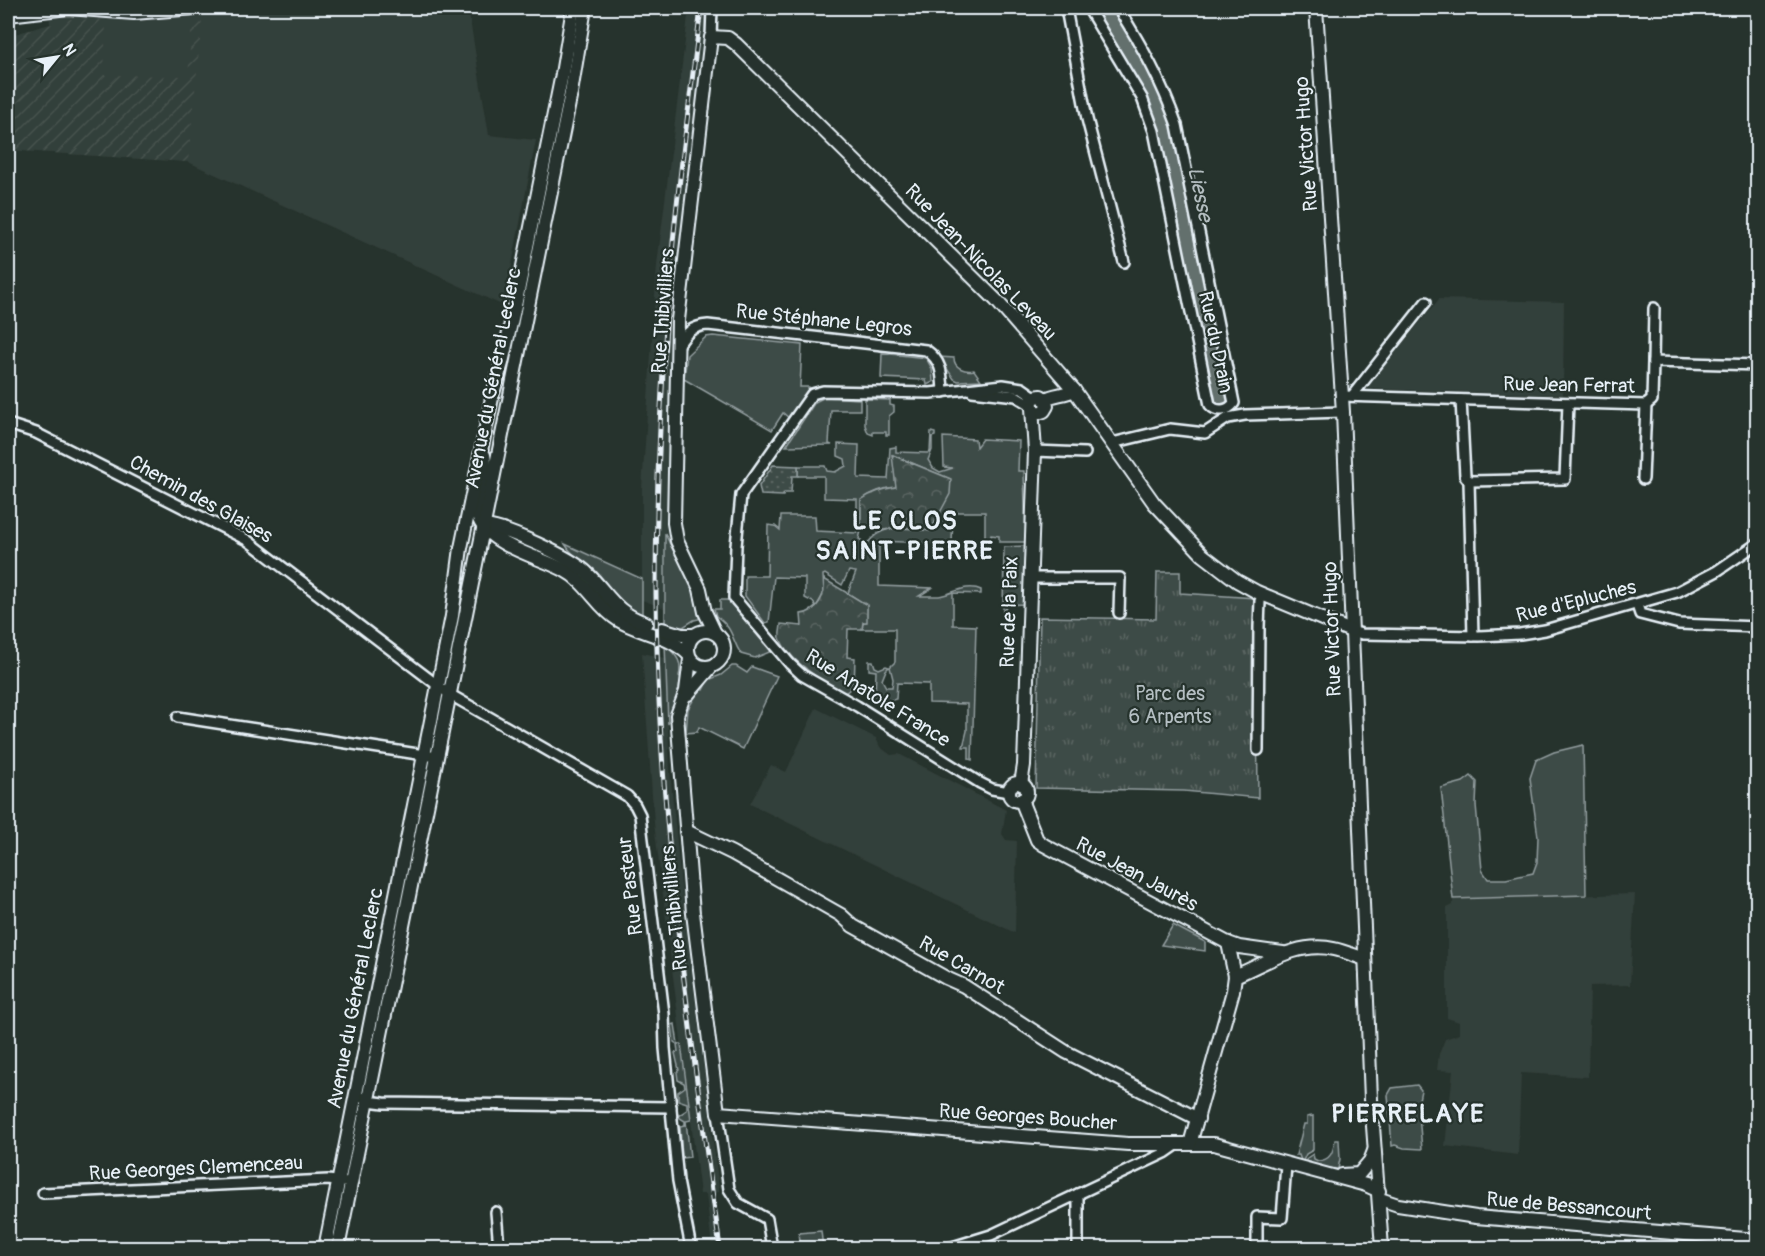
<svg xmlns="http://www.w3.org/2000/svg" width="1765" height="1256" viewBox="0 0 1765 1256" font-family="Pangolin,sans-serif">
<defs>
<pattern id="industrial-furrows" width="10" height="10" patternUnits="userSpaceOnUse" patternTransform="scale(1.5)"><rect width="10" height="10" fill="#333f3a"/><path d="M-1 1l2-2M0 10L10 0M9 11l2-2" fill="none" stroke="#47524e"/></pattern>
<pattern id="forest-crowns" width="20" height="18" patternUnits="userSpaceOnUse" patternTransform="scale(1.5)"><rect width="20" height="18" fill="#3e4b47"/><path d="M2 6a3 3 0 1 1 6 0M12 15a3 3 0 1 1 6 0" fill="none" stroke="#5a6562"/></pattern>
<pattern id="park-tufts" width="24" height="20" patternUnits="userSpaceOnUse" patternTransform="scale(1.5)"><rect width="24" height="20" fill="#3e4b47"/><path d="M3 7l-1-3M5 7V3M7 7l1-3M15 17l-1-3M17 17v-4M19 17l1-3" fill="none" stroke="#5a6562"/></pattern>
<pattern id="garden-dots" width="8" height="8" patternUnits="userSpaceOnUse" patternTransform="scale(1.5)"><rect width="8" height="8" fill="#3e4b47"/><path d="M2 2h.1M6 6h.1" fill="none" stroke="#5a6562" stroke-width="1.8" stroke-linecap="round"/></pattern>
</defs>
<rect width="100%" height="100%" fill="#26332d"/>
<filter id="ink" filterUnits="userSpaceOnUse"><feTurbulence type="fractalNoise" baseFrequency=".0167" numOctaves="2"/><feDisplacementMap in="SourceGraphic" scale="12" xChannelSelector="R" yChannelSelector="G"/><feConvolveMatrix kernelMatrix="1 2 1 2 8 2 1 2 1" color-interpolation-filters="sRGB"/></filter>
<g filter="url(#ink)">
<g fill="#333f3a">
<path d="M49 8H468L489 135 536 140 504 306 188 162 8 150V36L50 24Z"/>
<path d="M689 8H707L677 277 671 361 664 608 642 600V488L657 265Z"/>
<path d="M1439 299 1564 302 1563 395 1370 389 1368 386Z"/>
<path d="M642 653 665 658 670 771 681 884 719 1189V1192L715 1193 723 1248H712L706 1194H700L654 823Z"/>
<path d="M816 708 876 738 880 747 891 755 899 754 1006 810 1002 834 1006 840 1017 841 1015 933 750 804 771 765 786 772Z"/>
<path d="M1635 894 1630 985 1590 986 1588 1077 1521 1073 1518 1155 1445 1146 1453 1071 1437 1070 1439 1054 1445 1039 1459 1034V1022L1447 1018V908L1453 905V899Z"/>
</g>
<path fill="url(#industrial-furrows)" d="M71 19 106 20 104 75 188 76 192 20H202L188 162 8 150V36Z"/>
<g fill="#3e4b47" stroke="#939ea0" stroke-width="1.5" fill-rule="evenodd">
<path d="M713 336 802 345 800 387H809L810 392 790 419 783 413 772 430 684 379 687 355 706 337Z"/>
<path d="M882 353 926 358 932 369 933 382 927 385 926 380 881 378Z"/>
<path d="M939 357 954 358C954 368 965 372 974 370L981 380 958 381 954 379Z"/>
<path d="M825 397 860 399V410H831L829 444 832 445 786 446 815 402Z"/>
<path d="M865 399 890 400V405L894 406V412L889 416V435H886V432H873V435L868 433 865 425Z"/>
<path d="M931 432 935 433V436L932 437V450L928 460 933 468 940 472 953 468 944 467 943 437 975 439 976 447 982 439 1019 441 1018 471H1024L1026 542H999V536L991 535V540H985V512H953L952 544 879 541V586L932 588 919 596C926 596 932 596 939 596 952 594 967 583 981 590V594L953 593V625L976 626 972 760 969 759V747H963L967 731V704L929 703V684L897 683 896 699 888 701 884 707 867 695H875L876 671 869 670V661H873L875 667 879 669 886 666 889 667 886 670 882 680 886 687H892L893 679 890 667 895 662V629H862L863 622H866L867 606 848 593 856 572 849 571 842 585 825 574 823 575 824 593 816 607 813 602 805 598V578L774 577 769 622 765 623 745 596V576H767L768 525 775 526 780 530 781 516H815L816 531 857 533V499L824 498V476H798V466H825L827 471 835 472 846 466 845 459 838 456V444L859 445 858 478 888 479 890 448 896 447V452L928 453 930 452ZM893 455 950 479 926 530C902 528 882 523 867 544L859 539 861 531V500C872 492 882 488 896 487Z"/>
<path d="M665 533C677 564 698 583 699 619L694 620 680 629 665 624Z"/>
<path d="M565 544 642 579V614C618 608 610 584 594 569 583 560 572 556 565 544Z"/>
<path d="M1026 546 1024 604 1006 605 1005 612H1003L1004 547Z"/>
<path d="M720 600H736L772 651 755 658 741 654C730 637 735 630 716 616L714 609H720Z"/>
<path d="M665 644C675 655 683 660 679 676L685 681 668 724Z"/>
<path d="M732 666H736L747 673 752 667 777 676 743 749 699 727 697 732 686 733 688 709 699 690H703L708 680 721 675Z"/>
<path d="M1583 745 1586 895 1453 899 1441 788 1463 782 1471 776 1477 782 1476 805 1482 870 1488 879H1506L1533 873 1537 862 1538 837 1530 778 1536 760 1554 752Z"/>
<path d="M1173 925 1205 942V951L1161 945Z"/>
<path d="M675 1024 678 1044H681L691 1120 686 1121 690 1157 682 1158 680 1126 685 1125V1121L680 1118 679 1115 687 1110V1103L678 1100V1092L685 1087 684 1083 678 1080 677 1072 679 1070 675 1053 678 1052 677 1044 674 1042 672 1025Z"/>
<path d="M1417 1085 1421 1090 1418 1105 1422 1149 1404 1148 1395 1145 1392 1146 1388 1095 1392 1088Z"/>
<path d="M1313 1116V1150L1306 1154 1302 1163 1299 1155H1296L1304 1124H1307V1117Z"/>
<path d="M1335 1140H1339L1340 1159 1338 1169 1304 1165 1307 1158 1313 1154 1314 1159 1318 1161C1331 1160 1333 1152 1335 1140Z"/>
<path d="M821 1231 823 1248H801L799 1233Z"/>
</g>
<g fill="url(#forest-crowns)" stroke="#939ea0" stroke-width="1.5">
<path d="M892 455 951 479 950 494 930 531 901 527 878 531 869 526 861 531V500C872 492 882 489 896 487Z"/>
<path d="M824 579 867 605V622H863L862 629H848L847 657 855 658C854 670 857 686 845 693 827 686 786 658 780 638 779 634 781 628 781 624L802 626 801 614C818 612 826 595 824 579Z"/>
</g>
<path fill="url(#park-tufts)" stroke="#939ea0" stroke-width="1.5" d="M1157 572H1180V593L1256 598 1258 798 1184 791 1036 788 1040 617 1156 619Z"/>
<path fill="url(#garden-dots)" stroke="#939ea0" stroke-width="1.5" d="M773 465 798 466V476H792L791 493H784L783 496 761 495 759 486Z"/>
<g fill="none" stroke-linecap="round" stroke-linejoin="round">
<path stroke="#636f6d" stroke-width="18" d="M1102 10C1125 48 1149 85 1163 129L1220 400"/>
<g stroke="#e8f1f8" stroke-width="14">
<g id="street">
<path d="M1070 8 1067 14 1087 119 1124 262"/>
<path d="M1088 8 1142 98 1154 131 1210 405C1217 413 1228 411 1234 403L1177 125C1161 80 1143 48 1118 8"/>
<path d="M711 37 712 8"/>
<path d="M678 346C686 333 692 326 708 325L926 350C942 361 942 374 943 392"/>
<path d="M1653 362 1654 308"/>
<path d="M972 391 1016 396 1031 405"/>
<path d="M1342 396 1646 405 1652 400 1653 362 1758 365"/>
<path d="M1352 396 1426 302"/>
<path d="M1461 400 1465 476 1469 481 1473 636"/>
<path d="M8 424 36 433 247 540 449 694 627 796 635 805 640 815 664 1014 665 1048 678 1181 691 1248"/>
<path d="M1112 443 1170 429 1205 433 1228 418 1245 415 1343 412"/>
<path d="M1035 451 1085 453"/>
<path d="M1643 479 1646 405"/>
<path d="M1469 481 1565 479 1568 403"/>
<path d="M1030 578H1120L1119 613"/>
<path d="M1637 605 1640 614 1679 624 1758 627"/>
<path d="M1351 631 1362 634 1479 636 1520 634 1545 630 1677 592 1717 571 1758 543"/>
<path d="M178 717 437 757"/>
<path d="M1258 750 1259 627 1260 601 1263 595"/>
<path d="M1009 792 992 789 980 783 857 706 802 675 790 664 734 598 736 546 741 495 812 394 823 391 930 393 1003 385 1022 388 1035 397"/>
<path d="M362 1098 368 1101 384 1103 671 1107"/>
<path d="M718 1113 729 1189 738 1203 767 1219 772 1248"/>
<path d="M43 1193 328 1180 343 1182"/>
<path d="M496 1212 499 1248"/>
<path d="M949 1248 991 1235 1165 1153 1178 1144"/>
<path d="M1078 1248V1194"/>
<path d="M1257 1248V1217L1282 1218 1286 1165"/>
</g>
</g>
<g stroke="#e8f1f8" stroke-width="16">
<g id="secondary">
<path d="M1316 8 1343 412 1371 1099 1382 1248"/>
<path d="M8 15 68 8 134 13 194 8"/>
<path d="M1045 399 1047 406 1044 411 1038 413 1034 411 1031 403 1035 397 1041 396 1045 399C1055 394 1064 395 1074 390"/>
<path d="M484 455C489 477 472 501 479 519 490 546 540 557 564 570 587 582 597 607 618 620 641 634 668 635 688 654"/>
<path d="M483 526C504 526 572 558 587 573 608 593 615 613 646 623"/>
<path d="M662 629 682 635H694"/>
<circle cx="706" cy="649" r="18"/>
<path d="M715 633 705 612 700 589 677 541 674 523 678 320 711 37 728 38 736 44 996 300 1074 390 1154 503 1203 555 1237 581 1257 592 1351 631"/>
<path d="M690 659 686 691 677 715 693 913 718 1113 1128 1144H1214L1366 1185 1379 1191"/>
<path d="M688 694 711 667"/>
<circle cx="1018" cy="792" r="9"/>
<path d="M1021 784 1024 765 1035 451 1032 408"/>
<path d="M1021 800 1037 840 1044 845 1228 943 1239 947 1283 953"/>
<path d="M686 831 732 853 841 915 853 926 946 978 964 986 1066 1052 1198 1119"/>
<path d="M1228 943 1235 976"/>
<path d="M1190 1144 1233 991 1235 976C1266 963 1298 941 1334 949 1344 951 1355 956 1365 959"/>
<path d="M1342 1175 1359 1174 1370 1161 1374 1151"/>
<path d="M1380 1199 1398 1205 1476 1217 1758 1240"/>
<path d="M325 1248 452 616 461 548 493 393 502 363 516 301 562 74 573 8"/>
<path d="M338 1248 571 93 585 8"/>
</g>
</g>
<use href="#street" stroke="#26332d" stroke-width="9"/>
<use href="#secondary" stroke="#26332d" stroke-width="12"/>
<g stroke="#e8f1f8" stroke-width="5">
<path id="rail" d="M701 8C689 109 674 211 667 313 660 406 656 500 656 594 657 813 690 1032 720 1248"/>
</g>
<use href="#rail" stroke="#26332d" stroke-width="3" stroke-dasharray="9" stroke-linecap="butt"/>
</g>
</g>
<g text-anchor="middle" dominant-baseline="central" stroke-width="4.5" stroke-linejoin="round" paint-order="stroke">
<g font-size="20" fill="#e8f1f8" stroke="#26332d">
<text transform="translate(1306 144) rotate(-94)">Rue Victor Hugo</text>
<text transform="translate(981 262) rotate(46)">Rue Jean-Nicolas Leveau</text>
<text transform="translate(663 311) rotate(-86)">Rue Thibivilliers</text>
<text transform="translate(824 320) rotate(6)">Rue Stéphane Legros</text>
<text transform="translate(1216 342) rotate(78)">Rue du Drain</text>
<text transform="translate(493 378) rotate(-79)">Avenue du Général Leclerc</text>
<text transform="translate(1569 385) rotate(1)">Rue Jean Ferrat</text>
<text transform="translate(201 499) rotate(29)">Chemin des Glaises</text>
<text transform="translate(1576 601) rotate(-14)">Rue d'Epluches</text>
<text transform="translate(1009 612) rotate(-88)">Rue de la Paix</text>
<text transform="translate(1332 629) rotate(-92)">Rue Victor Hugo</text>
<text transform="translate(878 698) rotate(32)">Rue Anatole France</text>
<text transform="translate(1137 874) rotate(28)">Rue Jean Jaurès</text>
<text transform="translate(630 886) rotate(-97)">Rue Pasteur</text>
<text transform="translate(674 908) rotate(-96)">Rue Thibivilliers</text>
<text transform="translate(962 965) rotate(30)">Rue Carnot</text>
<text transform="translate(355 998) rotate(-79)">Avenue du Général Leclerc</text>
<text transform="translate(1028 1117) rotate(4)">Rue Georges Boucher</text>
<text transform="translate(196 1168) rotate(-3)">Rue Georges Clemenceau</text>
<text transform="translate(1569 1206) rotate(5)">Rue de Bessancourt</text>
</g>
<g font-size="20" fill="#b5bfc3" stroke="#26332d">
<text x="1170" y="693">Parc des<tspan x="1170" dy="23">6 Arpents</tspan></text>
</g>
<g font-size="21" font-style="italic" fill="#b3bdc0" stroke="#26332d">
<text transform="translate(1200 194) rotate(78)">Liesse</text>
</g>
<g font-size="26" font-weight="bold" letter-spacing="1.5" fill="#e8f1f8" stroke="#26332d">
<text x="905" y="521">LE CLOS<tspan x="905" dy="30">SAINT-PIERRE</tspan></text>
<text x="1408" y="1114">PIERRELAYE</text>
</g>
</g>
<rect width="1765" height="1256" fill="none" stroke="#26332d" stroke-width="30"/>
<rect x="15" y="15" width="1735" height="1226" fill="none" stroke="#e8f1f8" stroke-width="2" filter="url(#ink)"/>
<g transform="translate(57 57) rotate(60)" stroke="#26332d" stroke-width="4.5" paint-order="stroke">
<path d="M0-4.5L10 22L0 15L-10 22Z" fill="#e8f1f8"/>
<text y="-9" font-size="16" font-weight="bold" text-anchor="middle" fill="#e8f1f8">N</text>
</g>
</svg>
